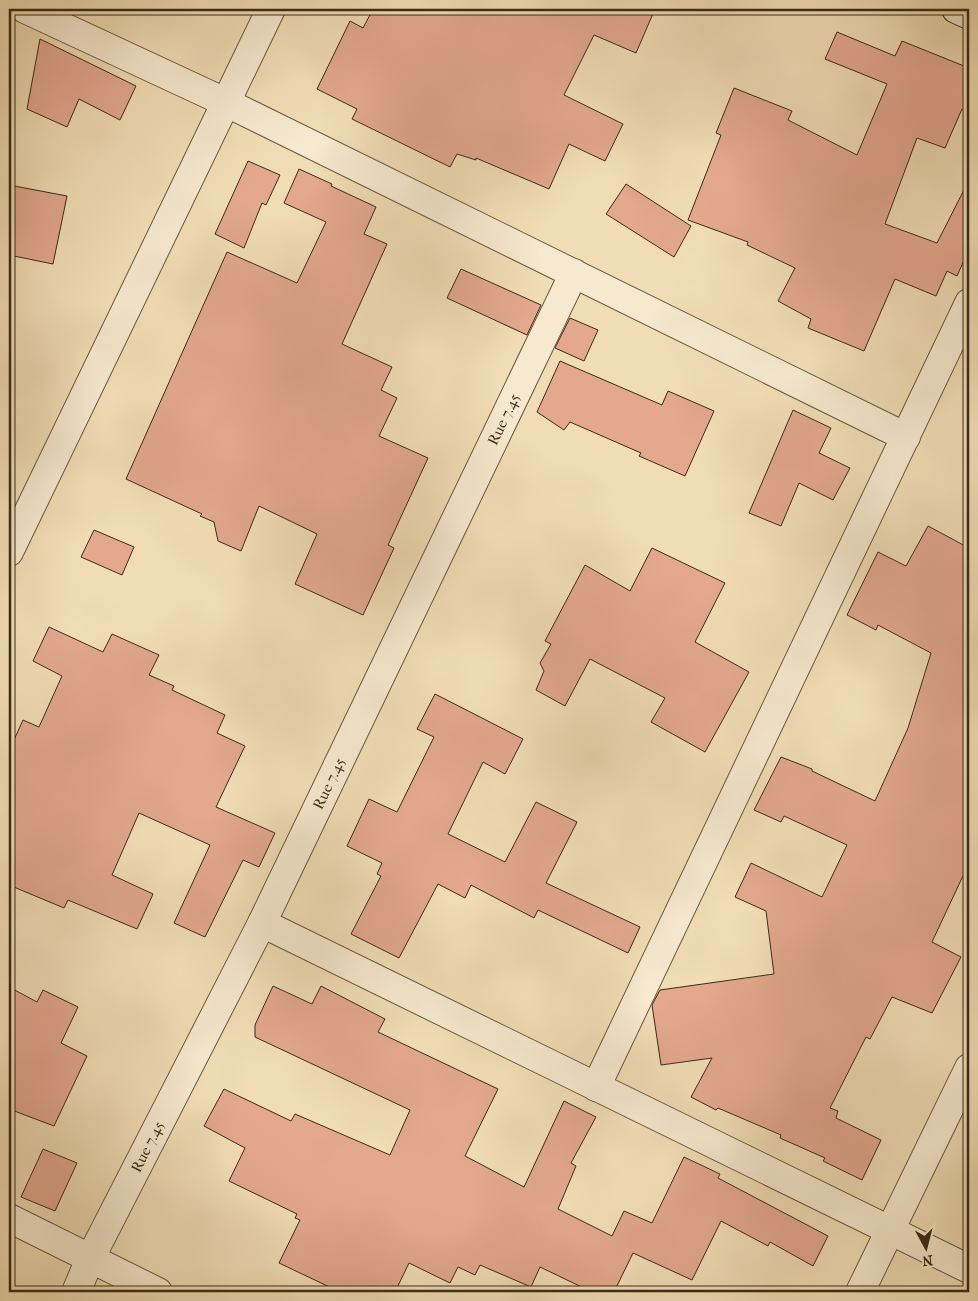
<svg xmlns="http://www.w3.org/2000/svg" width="978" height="1301" viewBox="0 0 978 1301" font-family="'IM FELL French Canon',serif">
<rect width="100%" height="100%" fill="#f1ddb5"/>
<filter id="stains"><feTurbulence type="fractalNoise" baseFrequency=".004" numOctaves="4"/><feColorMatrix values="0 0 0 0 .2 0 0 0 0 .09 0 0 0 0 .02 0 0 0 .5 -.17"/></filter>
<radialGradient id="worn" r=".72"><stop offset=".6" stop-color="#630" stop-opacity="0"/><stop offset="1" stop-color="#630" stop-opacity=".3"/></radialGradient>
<g fill="#e3a88e" stroke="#3b2b16">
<path d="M373 9H655L636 53 594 35 564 95 623 124 605 161 569 144 549 189 476 158V160L457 154 450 167 352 119 357 109 317 89 350 21 363 28Z"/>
<path d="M837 32 895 56 902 41 969 68V112L962 109 945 148 917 138 885 224 937 243 969 180V249L957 276 947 271 936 296 895 279 864 351 808 328 811 319 778 301 795 268 747 245 748 242 688 220 721 135 716 133 734 88 792 111 788 120 857 155 887 84 825 59Z"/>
<path d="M40 39 136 86 120 120 79 99 67 127 27 109Z"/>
<path d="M248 161 280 175 266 205 262 203 244 248 215 234Z"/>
<path d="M299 169 332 184 331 186 376 207 364 234 387 244 342 344 392 367 381 390 397 398 379 436 428 458 388 545 394 548 363 615 295 584 317 534 259 506 241 551 218 541 214 522 200 516 202 514 126 479 227 252 297 283 326 222 284 203Z"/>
<path d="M626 184 691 226 674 257 606 214Z"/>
<path d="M9 185 67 196 53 264 9 255Z"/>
<path d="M461 269 541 305 527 335 447 298Z"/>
<path d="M570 318 598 330 584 361 555 348Z"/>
<path d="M560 361 662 405 668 391 714 411 685 476 639 456 641 453 570 422 564 430 537 412Z"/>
<path d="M793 410 831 428 819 453 850 468 833 500 799 483 781 526 749 513Z"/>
<path d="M928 526 969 548V863L932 942 961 957 932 1013 892 997 870 1039 866 1037 830 1108 838 1111 836 1118 881 1140 862 1180 823 1161 825 1158 780 1138 781 1135 718 1108 716 1110 691 1097 712 1058 661 1065 652 1005 660 990 774 974 766 911 735 897 751 863 822 897 847 845 784 816 781 822 754 810 781 757 812 769V771L875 801 908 728 931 653 878 625 876 630 847 615 878 552 906 566Z"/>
<path d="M94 530 134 547 122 575 81 557Z"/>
<path d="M652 548 725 583 695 642 749 672 705 752 651 722 665 698 590 659 565 706 536 690 544 671 540 663 551 644 545 641 585 565 630 591Z"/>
<path d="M49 627 103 652 112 634 159 655 149 675 174 686 172 690 225 715 217 733 245 746 216 807 275 833 259 867 243 860 205 937 174 923 210 845 139 813 112 875 153 894 137 929 68 900 64 908 9 885V751L23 720 39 727 62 676 33 661Z"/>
<path d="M435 694 523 739 505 774 483 762 448 834 505 862 536 802 577 822 546 883 640 927 628 953 538 910 534 918 471 885 465 898 438 884 399 958 351 934 381 876 377 874 382 863 347 846 369 799 397 812 434 737 417 729Z"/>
<path d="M273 986 312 1004 321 986 385 1019 378 1032 498 1089 465 1156 524 1187 564 1101 596 1117 571 1163 576 1166 558 1209 612 1236 624 1211 652 1223 684 1157 720 1174 718 1178 828 1236 813 1266 770 1242 768 1246 721 1221 692 1280 633 1253 614 1292H592L540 1267 531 1287 480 1265 475 1275 458 1267 450 1283 409 1263 395 1292H340L279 1263 300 1220 295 1218 297 1214 229 1181 245 1148 204 1126 224 1089 291 1121 295 1114 390 1155 410 1110 255 1037V1025Z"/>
<path d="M9 987 37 1002 43 990 78 1007 61 1043 87 1056 54 1126 9 1109Z"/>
<path d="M43 1149 77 1163 55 1211 21 1197Z"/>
</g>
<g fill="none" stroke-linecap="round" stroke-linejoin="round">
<g stroke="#68583e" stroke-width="30">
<g id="street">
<path d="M25 9 225 102 906 437"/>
<path d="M9 552 271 9"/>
<path d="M262 923 969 1269"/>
<path d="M596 1087 969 303"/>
<path d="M9 1218 158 1292"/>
<path id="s1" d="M76 1292 90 1259 262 923 574 273"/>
<path d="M860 1292 969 1068"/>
</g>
</g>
<g stroke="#3b2b16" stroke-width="30">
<path id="secondary" d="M956 9 969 15"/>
</g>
<use href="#street" stroke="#f6e9cf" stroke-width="28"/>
<use href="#secondary" stroke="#f6e9cf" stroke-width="28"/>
</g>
<g text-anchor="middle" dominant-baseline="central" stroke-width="5" stroke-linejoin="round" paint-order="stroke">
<g font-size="15" fill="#3b2b16" stroke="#f6e9cf">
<text stroke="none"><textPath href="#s1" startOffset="972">Rue 7.45</textPath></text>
<text stroke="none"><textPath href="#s1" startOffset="568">Rue 7.45</textPath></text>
<text stroke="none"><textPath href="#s1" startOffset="162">Rue 7.45</textPath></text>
</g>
</g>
<rect width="978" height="1301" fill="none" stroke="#f1ddb5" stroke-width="30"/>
<rect x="10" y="10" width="958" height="1281" fill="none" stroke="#3b2b16" stroke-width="2.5"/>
<rect x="15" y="15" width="948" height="1271" fill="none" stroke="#3b2b16"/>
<g transform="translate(926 1248) rotate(173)" stroke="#f6e9cf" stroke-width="4" paint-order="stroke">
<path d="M0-4L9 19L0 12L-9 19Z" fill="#3b2b16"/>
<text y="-8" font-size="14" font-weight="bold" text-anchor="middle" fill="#3b2b16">N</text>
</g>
<rect width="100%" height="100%" filter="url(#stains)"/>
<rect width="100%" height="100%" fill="url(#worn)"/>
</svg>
